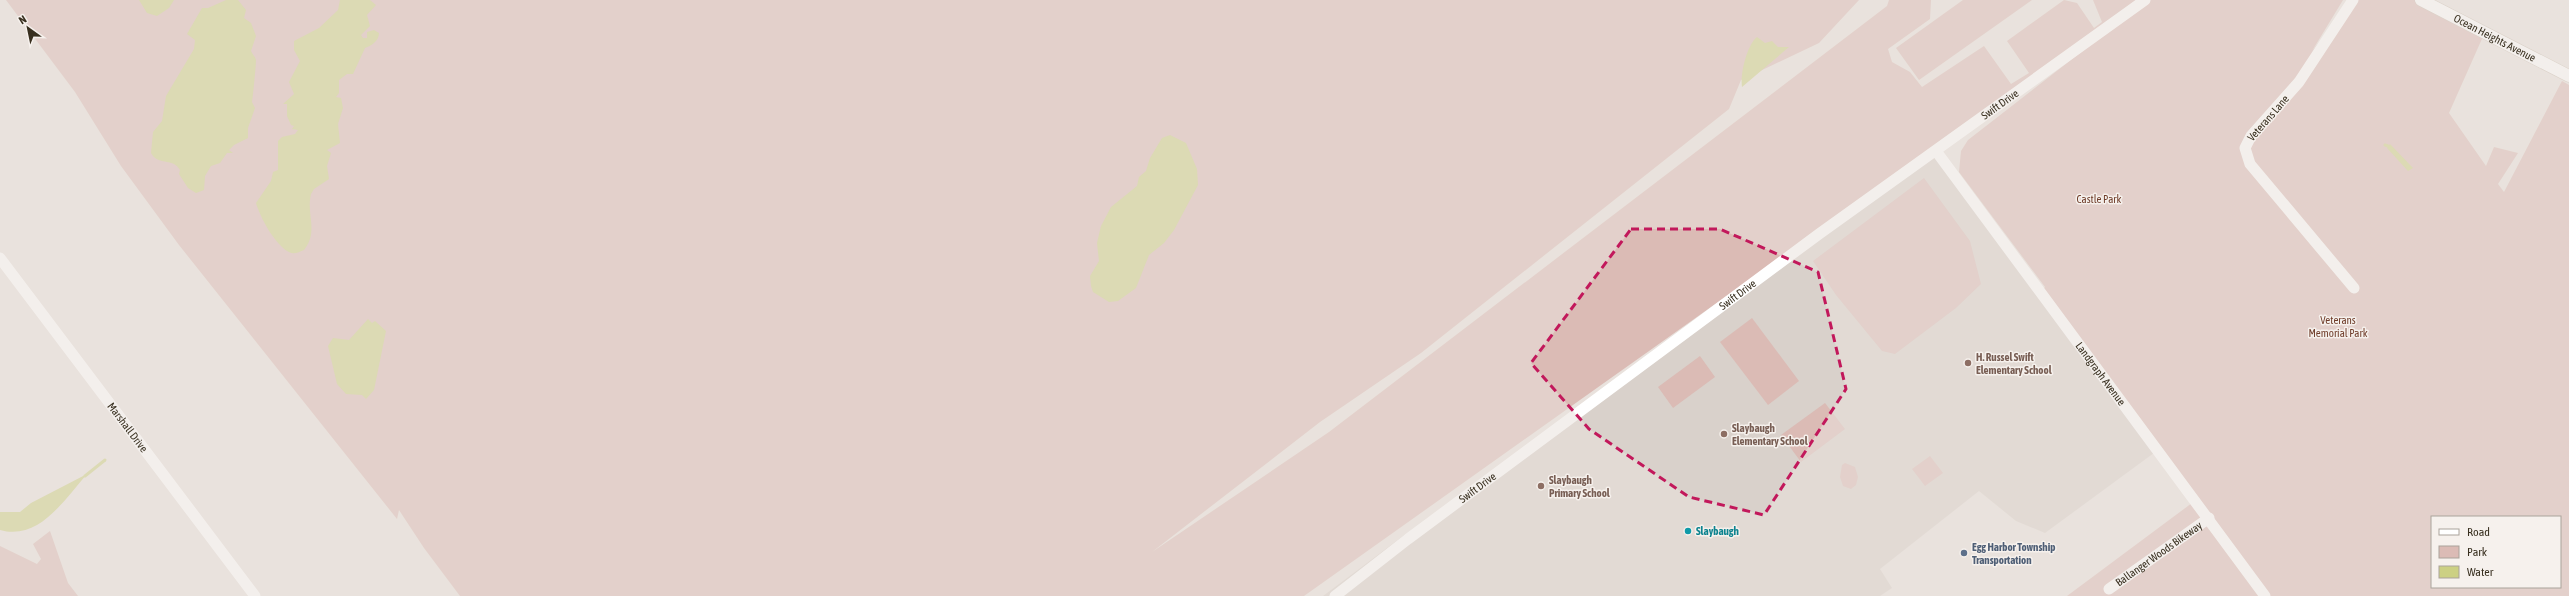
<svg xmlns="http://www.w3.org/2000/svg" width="2569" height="596" viewBox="0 0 2569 596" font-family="'Asap Condensed',sans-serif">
<rect width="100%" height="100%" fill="#e9e2dd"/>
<path fill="#d9d1cb" d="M1936 151 2158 450 2045 533 2016 521 1979 491 1880 569 1892 588 1880 596H1323L1427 518 1472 491Z"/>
<g fill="#dbbbb5" fill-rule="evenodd">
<path d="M6 0H1859L1819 43 1741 80 1729 109 1421 353 1320 422 1152 552 1329 432 1887 6 1889 0H1931L1930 19 1888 49 1892 62 1910 72 1922 87 1984 46 2011 84 2029 73 2007 41 2064 0 2077 3 2094 28 2102 22 2093 0H2136L2070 52 1304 596H460L424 548 399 510 397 519 179 245 121 166 75 92Z"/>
<path d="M1963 0H2032L1919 80 1896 48Z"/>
<path d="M2148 0H2343L2312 51 2352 0H2421L2485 32 2449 113 2486 166 2494 147 2518 153 2498 184 2504 192 2562 81 2569 85V596H2067L2196 500 2041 292 2045 287 1959 172 1961 151 1968 140ZM2432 517H2560V587H2432Z"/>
<path d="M1924 178 1970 241 1981 284 1956 308 1895 354 1882 351 1836 295 1813 261Z"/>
<path d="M1752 318 1799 381 1768 405 1720 342Z"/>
<path d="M1700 356 1715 377 1673 408 1658 387Z"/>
<path d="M1825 403 1845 429 1801 462 1781 435Z"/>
<path d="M1930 456 1943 473 1925 486 1912 469Z"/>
<path d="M1845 463 1855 467 1858 477 1856 485 1851 489 1843 486 1840 477 1842 465Z"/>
<path d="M50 531 68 583 78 596H0V546L37 564 41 559 33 544Z"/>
</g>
<g fill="#ccd083">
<path d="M139 0H174L169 8 157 16 147 13Z"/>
<path d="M226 0H238L246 10 244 18 251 23 256 36 251 51C252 54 255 56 256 60 256 65 253 97 252 102L255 108 248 128V138L234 145 229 150 233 153H227L220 163 211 166 205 176 204 190 196 193 188 188 179 174 180 170C173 158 161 165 153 156L151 153 153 132 162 121 166 96 194 49 195 40 187 34 202 8H208Z"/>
<path d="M340 0H370L376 5 367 15 370 26 361 35 363 38H367V32L374 30 379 33C379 41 371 46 365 48L353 74H347L339 80V93L336 97 341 98 343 108 338 124 340 143 327 150 331 153 327 166 329 179 314 189 311 194C306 214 319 232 304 250 299 252 294 255 289 252 275 245 260 217 256 203L271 181 273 172 278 170V141L282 137 295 134 298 130 292 129 294 126 291 125 287 116V104H283L294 94 289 82 300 61 294 50V41L319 28 338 10Z"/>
<path d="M1757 37 1765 43 1772 41 1778 47H1789L1742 87C1740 74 1747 45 1757 37Z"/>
<path d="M1170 135 1186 143 1197 169 1198 185 1174 230 1164 243 1149 255 1136 288 1118 301 1109 302 1093 292 1091 286 1090 276 1099 261 1097 243 1101 226 1111 207 1137 186 1139 177 1146 171 1150 158 1162 138Z"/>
<path d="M2390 144 2413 168 2408 171 2387 148Z"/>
<path d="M368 319 372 323 375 321 386 331 374 390 366 399 362 395 346 394 337 384 328 346 333 338 349 340Z"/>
<path d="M87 474C64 500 39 541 0 530V512H20L31 503Z"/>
</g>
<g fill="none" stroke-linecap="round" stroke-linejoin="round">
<g stroke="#ccd083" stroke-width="3">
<path d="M2385 145 2388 146"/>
<path d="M85 476 105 460"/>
</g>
<g stroke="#c9bdb0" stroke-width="13">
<g id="secondary">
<path id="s5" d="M2421 0 2569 76"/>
</g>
</g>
<g stroke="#fff" stroke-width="11">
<path d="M2353 0 2299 82 2251 136 2245 148 2250 164 2354 288"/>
<path id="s1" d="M1936 151 2265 596"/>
<path id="s2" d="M0 258 255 596"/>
<path id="s3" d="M2109 589 2209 518"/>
<path id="s4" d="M1335 596 1408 539 1819 234 2145 0"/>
</g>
<use href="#secondary" stroke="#fff" stroke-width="12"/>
</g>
<path d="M0 0H2569V596H0ZM1631 229H1720L1818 272 1846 389 1764 515 1689 497 1589 429 1531 363Z" fill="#e9e2dd" fill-opacity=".55" fill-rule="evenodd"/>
<path fill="none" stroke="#c2185b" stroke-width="3" stroke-dasharray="8 5" stroke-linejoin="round" d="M1631 229H1720L1818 272 1846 389 1764 515 1689 497 1589 429 1531 363Z"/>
<g fill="#8d6e63" stroke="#f6f1ed" stroke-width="1.5">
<circle cx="1968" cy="363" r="4"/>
<circle cx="1724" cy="434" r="4"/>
<circle cx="1541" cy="486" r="4"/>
</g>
<circle fill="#0f9aa8" stroke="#f6f1ed" stroke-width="1.5" cx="1688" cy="531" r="4"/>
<circle fill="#5c6f8a" stroke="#f6f1ed" stroke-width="1.5" cx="1964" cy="553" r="4"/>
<g text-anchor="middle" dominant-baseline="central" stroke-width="3" stroke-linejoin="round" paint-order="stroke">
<g font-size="11" fill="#382f1f" stroke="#f6f1ed">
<text stroke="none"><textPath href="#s5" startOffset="83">Ocean Heights Avenue</textPath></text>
<text stroke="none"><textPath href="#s4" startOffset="827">Swift Drive</textPath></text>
<text transform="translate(2268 118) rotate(-49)">Veterans Lane</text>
<text stroke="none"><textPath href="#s4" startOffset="503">Swift Drive</textPath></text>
<text stroke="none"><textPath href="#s1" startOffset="277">Landgraph Avenue</textPath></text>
<text stroke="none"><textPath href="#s2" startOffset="212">Marshall Drive</textPath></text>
<text stroke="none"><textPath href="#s4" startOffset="179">Swift Drive</textPath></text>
<text stroke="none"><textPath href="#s3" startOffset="61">Ballanger Woods Bikeway</textPath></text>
</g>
<g font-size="11" fill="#6f3c29" stroke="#f6f1ed">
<text x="2099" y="199">Castle Park</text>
<text x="2338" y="320">Veterans<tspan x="2338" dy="13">Memorial Park</tspan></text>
</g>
<g font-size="11" font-weight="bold" fill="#785e54" stroke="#f6f1ed" text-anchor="start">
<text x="1976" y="357">H. Russel Swift<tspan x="1976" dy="13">Elementary School</tspan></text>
<text x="1732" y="428">Slaybaugh<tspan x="1732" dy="13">Elementary School</tspan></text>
<text x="1549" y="480">Slaybaugh<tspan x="1549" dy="13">Primary School</tspan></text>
</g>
<g font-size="11" font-weight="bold" fill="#0d838f" stroke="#f6f1ed" text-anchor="start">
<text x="1696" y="531">Slaybaugh</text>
</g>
<g font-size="11" font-weight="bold" fill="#4e5e75" stroke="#f6f1ed" text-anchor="start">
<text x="1972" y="547">Egg Harbor Township<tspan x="1972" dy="13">Transportation</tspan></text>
</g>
</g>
<rect x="2431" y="516" width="130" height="72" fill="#f6f1ed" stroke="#aaa39b"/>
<rect x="2439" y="529" width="20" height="6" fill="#ffffff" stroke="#aaa39b"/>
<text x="2467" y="536" font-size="12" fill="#382f1f">Road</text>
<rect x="2439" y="546" width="20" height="12" fill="#dbbbb5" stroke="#aaa39b"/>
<text x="2467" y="556" font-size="12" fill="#382f1f">Park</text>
<rect x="2439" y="566" width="20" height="12" fill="#ccd083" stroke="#aaa39b"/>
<text x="2467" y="576" font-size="12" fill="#382f1f">Water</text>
<g transform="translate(28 28) rotate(327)" stroke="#f6f1ed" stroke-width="3" paint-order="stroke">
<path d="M0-3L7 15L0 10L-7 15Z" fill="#382f1f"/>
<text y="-6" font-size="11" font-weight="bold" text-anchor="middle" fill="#382f1f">N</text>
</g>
</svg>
